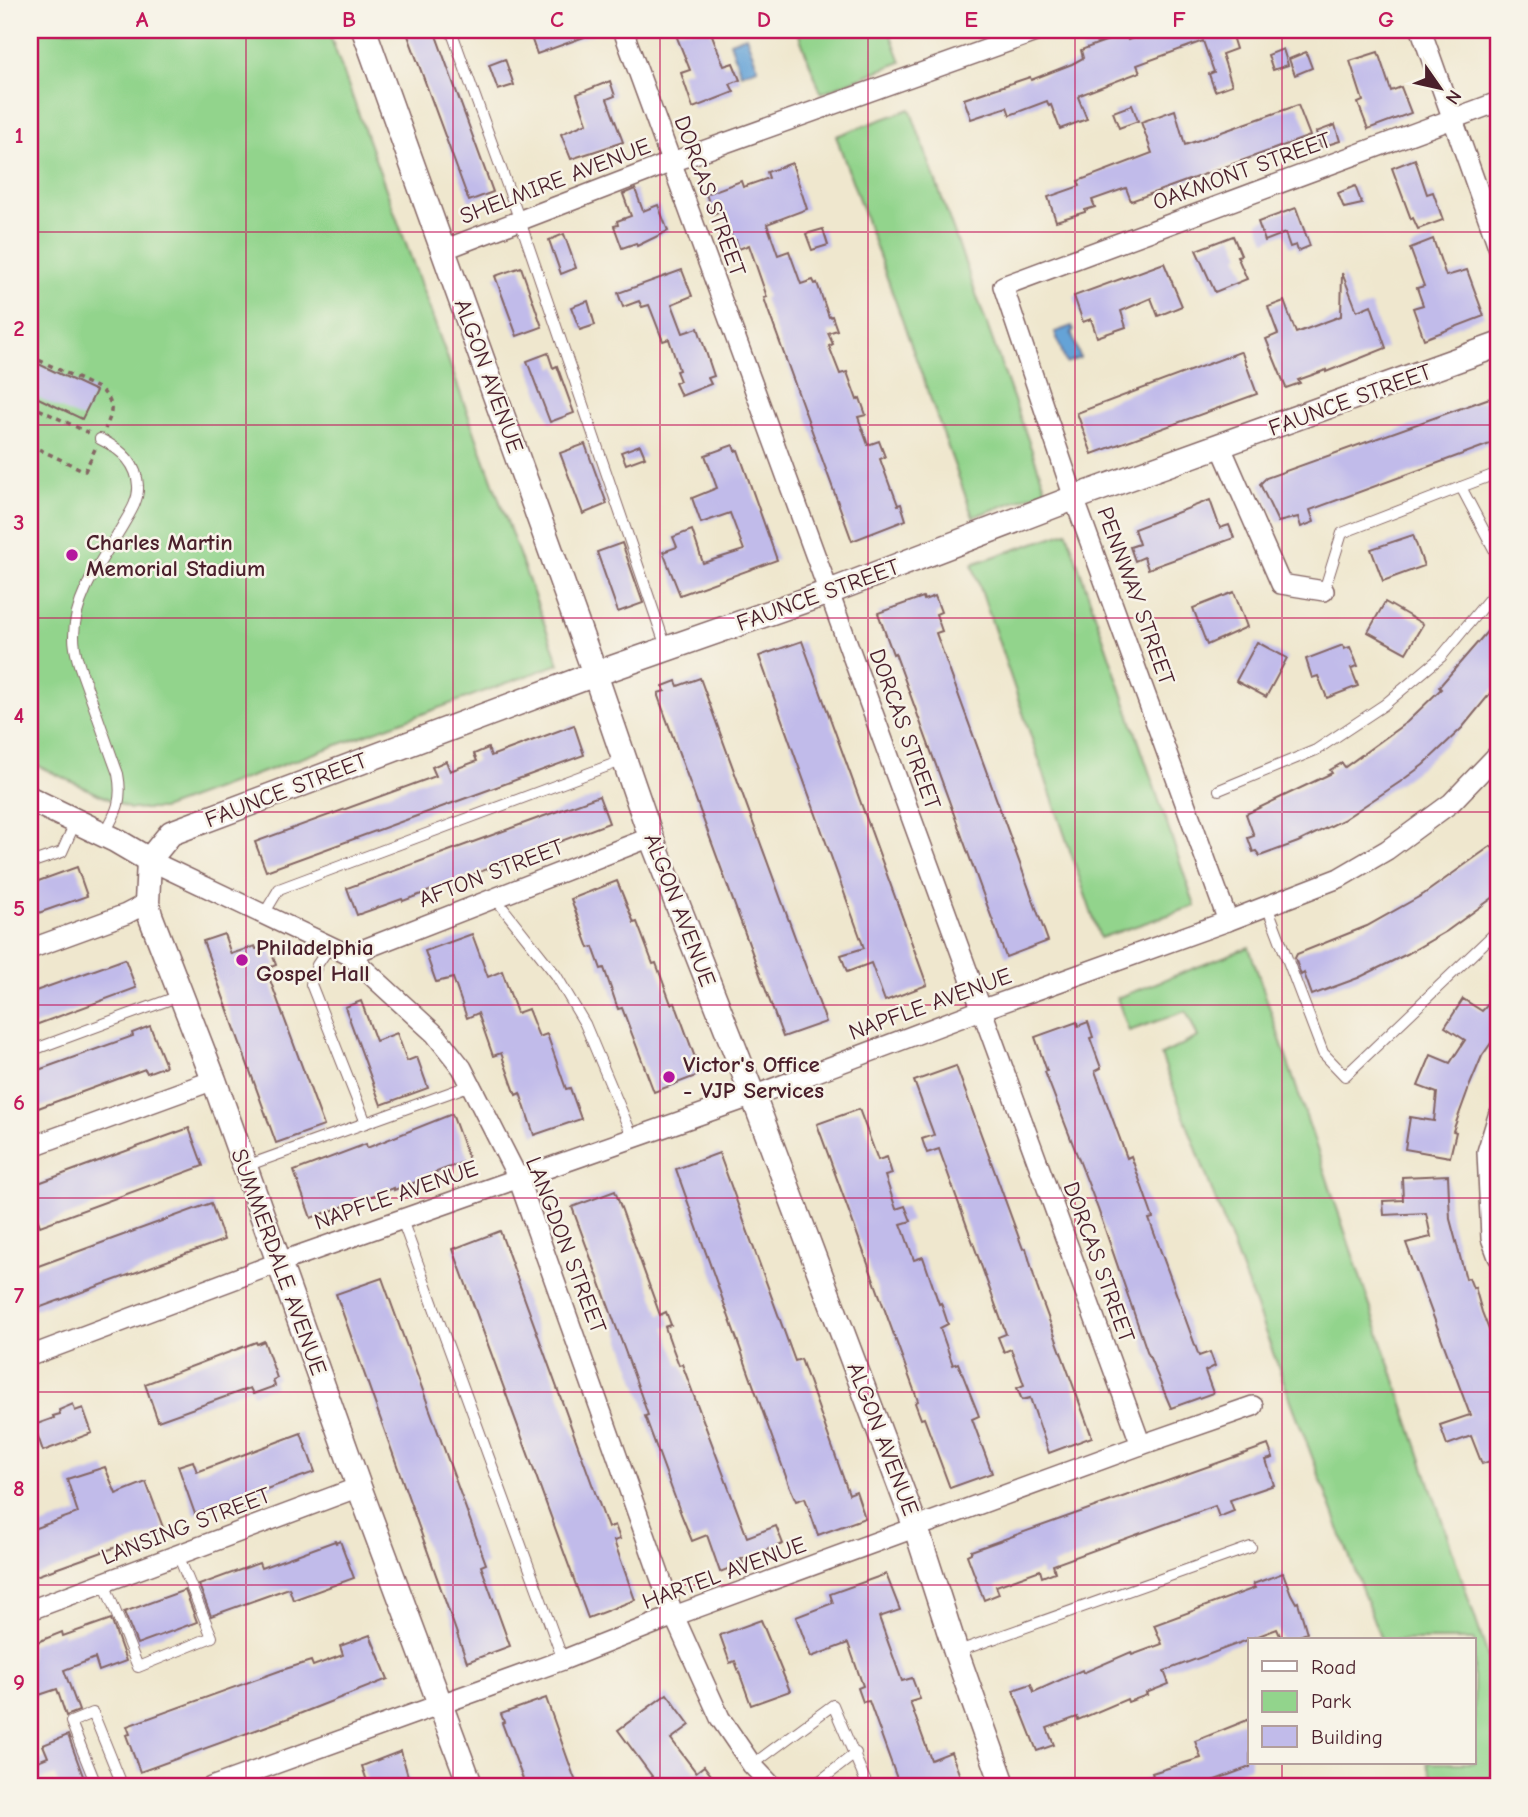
<svg xmlns="http://www.w3.org/2000/svg" width="1528" height="1817" viewBox="0 0 1528 1817" font-family="'Comic Neue',sans-serif">
<rect width="100%" height="100%" fill="#f7f3e8"/>
<filter id="ink" filterUnits="userSpaceOnUse"><feTurbulence type="fractalNoise" baseFrequency=".0143" numOctaves="2"/><feDisplacementMap in="SourceGraphic" scale="14" xChannelSelector="R" yChannelSelector="G"/><feConvolveMatrix kernelMatrix="1 2 1 2 8 2 1 2 1" color-interpolation-filters="sRGB"/></filter>
<filter id="wash" filterUnits="userSpaceOnUse"><feTurbulence type="fractalNoise" baseFrequency=".00686" numOctaves="4" result="noise"/><feDisplacementMap in="SourceGraphic" scale="28" xChannelSelector="R" yChannelSelector="G"/><feGaussianBlur stdDeviation="1.57" result="paint"/><feColorMatrix in="noise" values="0 0 0 0 0 0 0 0 0 0 0 0 0 0 0 0 0 1.4 0 .05"/><feComposite in="paint" operator="in"/></filter>
<g filter="url(#wash)">
<rect width="100%" height="100%" fill="#efe7ce"/>
<g fill="#92d48c" stroke="#6e7a5c" stroke-width="2">
<path d="M30 30H328L559 664 162 809H130L30 762Z"/>
<path d="M797 30H889L901 62 821 93Z"/>
<path d="M910 109 1046 490 973 517 836 136Z"/>
<path d="M1067 532 1195 906 1100 938 972 564Z"/>
<path d="M1249 947 1498 1686V1787H1436L1427 1763H1474V1640H1381L1161 1055 1198 1037 1186 1011 1129 1031 1117 998Z"/>
</g>
<g fill="#65a3d7" stroke="#586181" stroke-width="2">
<path d="M746 36 758 68 741 74 730 42Z"/>
<path d="M1072 326 1074 330 1071 332 1080 358 1066 363 1055 332Z"/>
</g>
<g id="blocks">
<g fill="#c1bbea">
<path d="M406 30H434L493 192 469 201Z"/>
<path d="M559 30H598V32L537 54 532 40Z"/>
<path d="M674 30H710L724 66 733 63 740 80 730 84 734 92 693 108 681 73 690 70Z"/>
<path d="M1154 30H1230L1236 49 1222 54 1232 85 1215 91 1209 74 1214 72 1203 41 1137 65 1140 72 1080 95 1078 97 1087 119 1060 129 1051 105 1049 106 1047 101 1010 115 1007 107 971 119 964 99 1030 77 1031 80 1072 64 1083 58 1081 50 1097 44 1126 34 1128 40Z"/>
<path d="M1283 49 1288 65 1273 70 1268 55Z"/>
<path d="M1306 52 1312 68 1295 75 1289 59Z"/>
<path d="M1378 52 1391 91 1401 87 1411 113 1368 129 1358 103 1363 101 1350 61Z"/>
<path d="M505 59 514 85 498 90 489 65Z"/>
<path d="M610 81 615 96 607 99 623 142 571 159 561 134 587 123 577 94Z"/>
<path d="M1132 105 1138 121 1119 128 1113 112Z"/>
<path d="M1298 105 1310 136 1131 201 1126 188 1092 200 1095 207 1085 210V212L1056 221 1048 197 1080 186 1078 181 1152 153 1141 122 1175 110 1185 145Z"/>
<path d="M1335 125 1340 141 1321 147 1316 132Z"/>
<path d="M1415 159 1427 194 1433 192 1443 220 1418 229 1413 218 1411 219 1392 168Z"/>
<path d="M792 163 807 209 767 224 778 255 789 251 801 284 813 280 815 284 817 283 829 317 832 316 837 330 828 333 833 344 829 346 840 374 847 372 857 400 860 398 866 415 858 417 868 445 879 441 885 457 880 459 891 489H892L898 505 901 504 906 520 852 541 768 310 764 298 767 297 749 245 739 249 736 240 733 241 723 210 713 214 706 194 741 181 743 187 769 178 767 172Z"/>
<path d="M1355 186 1362 204 1344 208 1338 193Z"/>
<path d="M635 189 643 211 658 205 668 231 637 246 636 243 622 248 614 226 618 225 617 221 631 216 623 194Z"/>
<path d="M1296 208 1310 246 1298 251 1296 245 1290 247 1285 233 1265 241 1258 222Z"/>
<path d="M823 229 828 245 812 250 806 234Z"/>
<path d="M564 234 576 268 561 274 549 240Z"/>
<path d="M1233 236 1241 255 1237 256 1247 279 1215 292 1196 250Z"/>
<path d="M1433 239 1446 276 1467 270 1484 316 1424 339 1413 308 1423 305 1417 288 1424 286 1410 248Z"/>
<path d="M1164 263 1182 306 1158 316 1151 298 1121 311 1126 327 1097 337 1091 319 1083 322 1074 296Z"/>
<path d="M521 267 542 327 517 336 495 276Z"/>
<path d="M682 270 692 296 672 304 683 333 698 328 714 376 708 378 711 384 681 396 675 383 680 381 676 371 679 370 669 339 663 341 649 305 642 307 639 301 623 307 618 293Z"/>
<path d="M1342 273 1357 311 1371 305 1386 348 1326 372V370L1298 380 1300 383 1286 388 1266 339 1278 334 1268 307 1284 301 1296 333 1341 316Z"/>
<path d="M588 301 595 325 580 330 571 307Z"/>
<path d="M1240 352 1242 353 1257 394 1092 454 1077 413Z"/>
<path d="M548 353 553 368 557 366 574 413 550 422 527 361Z"/>
<path d="M30 360 96 391 82 419 30 394Z"/>
<path d="M1498 395V441L1310 510 1314 522 1301 527 1298 517 1278 522 1260 484 1266 478Z"/>
<path d="M585 444 607 504 583 514 560 453Z"/>
<path d="M640 445 645 457 626 464 621 452Z"/>
<path d="M733 445 735 451 738 450 777 560 680 595 663 552 677 547 673 537 692 530 703 563 744 550 730 513 701 523 692 498 717 488 705 455Z"/>
<path d="M1210 500 1220 528 1229 525 1234 538 1148 569 1144 557 1135 561 1130 547 1139 544 1134 529Z"/>
<path d="M1413 535 1424 566 1383 581 1371 549Z"/>
<path d="M622 543 643 603 618 612 597 552Z"/>
<path d="M1234 592 1247 627 1207 645 1193 608Z"/>
<path d="M935 596 941 612 936 614 942 631 936 633 1048 941 1006 957 895 653 893 654 878 613 923 597 924 600Z"/>
<path d="M1385 602 1423 624 1406 653 1368 632Z"/>
<path d="M1498 619V684L1462 728 1423 765 1400 782 1343 820 1298 842 1260 856 1256 851 1253 852 1248 838 1254 836 1246 814 1332 773 1330 770 1342 763 1345 767 1407 722 1441 689 1439 687Z"/>
<path d="M802 641 927 985 885 1001 871 963 847 972 841 955 864 948 759 656Z"/>
<path d="M1257 642 1287 658 1266 697 1236 681Z"/>
<path d="M1343 645 1344 649 1350 647 1358 666 1351 668 1358 686 1327 698 1318 676 1312 678 1306 659Z"/>
<path d="M700 678 826 1022 783 1037 658 696V693L665 691 663 686 676 681 678 686Z"/>
<path d="M574 725 584 755 266 871 255 842 436 776 432 767 446 761 450 771 477 761 474 754 488 748 491 756Z"/>
<path d="M599 796 609 823 403 901 402 899 357 915 347 888Z"/>
<path d="M1491 846 1498 854V894L1447 931 1407 954 1358 978 1312 995 1304 973 1301 975 1295 958 1297 954 1367 926 1424 894Z"/>
<path d="M77 867 87 896 30 916V884Z"/>
<path d="M617 881 634 923 637 922 653 964 656 963 671 1004 675 1003 701 1074 654 1092 622 1008 618 1009 604 968 601 969 593 947 589 948 571 899Z"/>
<path d="M224 934 231 954 255 946 256 949 269 945 276 965 266 969 324 1126 276 1143 203 941Z"/>
<path d="M472 934 488 977 502 971 517 1013 528 1009 539 1037 547 1034 566 1089 570 1088 581 1119 534 1135 520 1093 516 1095 501 1053 493 1056 478 1013 467 1018 453 978 436 982 425 951Z"/>
<path d="M125 959 136 988 30 1027V993Z"/>
<path d="M1498 994V1033L1482 1056 1469 1087 1453 1131 1456 1132 1450 1157 1405 1149 1410 1117 1434 1121 1437 1093 1418 1086 1431 1055 1450 1063 1465 1040 1445 1027 1463 999 1482 1011Z"/>
<path d="M361 1001 376 1041 397 1033 407 1061 417 1057 428 1088 381 1105 345 1007Z"/>
<path d="M1077 1022 1078 1026 1088 1022 1093 1037 1090 1038 1101 1068 1095 1071 1127 1158 1131 1156 1153 1218 1149 1219 1199 1356 1210 1352 1215 1366 1205 1371 1213 1393 1171 1408 1147 1351 1098 1209 1045 1072 1047 1071 1035 1037Z"/>
<path d="M150 1026 166 1066 147 1073 145 1069 30 1111V1073L133 1036 132 1033Z"/>
<path d="M956 1066 1023 1249 1026 1248 1037 1287 1092 1437 1049 1453 1030 1398 1022 1400 1017 1388 1024 1385 1011 1349 1004 1352 998 1337 1006 1334 939 1149 927 1153 922 1139 934 1135 914 1081Z"/>
<path d="M859 1109 878 1160 887 1157 892 1174 885 1176 896 1209 905 1206 911 1221 901 1224 903 1229 914 1260 923 1257 939 1304 941 1303 948 1324 940 1328 953 1365 958 1363 979 1416 972 1419 992 1473 950 1488 924 1418 921 1419 915 1403 918 1401 817 1124Z"/>
<path d="M452 1114 469 1160 423 1177 424 1179 408 1185 394 1190V1188L311 1218 294 1171 366 1144 367 1148Z"/>
<path d="M189 1128 203 1166 40 1226 30 1198V1187L33 1185Z"/>
<path d="M719 1153 795 1361 801 1359 849 1494 856 1491 865 1518 818 1535 805 1498 796 1501 789 1485 676 1169Z"/>
<path d="M1448 1175 1450 1219 1466 1279 1469 1278 1473 1288 1475 1287 1482 1312 1498 1353V1458L1482 1464 1471 1436 1447 1445 1440 1425 1470 1415 1406 1243 1431 1237 1426 1213 1384 1215 1383 1201 1403 1200 1402 1177Z"/>
<path d="M615 1191 660 1315 666 1312 671 1325 665 1327 671 1344 679 1365 682 1364 747 1537 776 1526 783 1544 741 1559 743 1563 720 1572 707 1535 692 1541 681 1514 645 1416 648 1415 635 1378 572 1207Z"/>
<path d="M211 1203 224 1240 33 1310 30 1302V1269Z"/>
<path d="M500 1231 608 1528 615 1525 620 1539 614 1541 635 1600 588 1618 453 1249Z"/>
<path d="M382 1278 486 1564 481 1566 510 1646 467 1662 336 1294Z"/>
<path d="M264 1341 277 1378 273 1380 275 1386 253 1394 250 1388 158 1421 145 1384 256 1342 257 1344Z"/>
<path d="M73 1404 75 1411 83 1408 92 1433 43 1451 34 1425 54 1418 53 1416 60 1414 59 1410Z"/>
<path d="M301 1433 315 1472 195 1514 178 1466 193 1461 197 1472Z"/>
<path d="M1268 1445 1273 1458 1266 1460 1274 1485 1230 1500 1234 1511 1219 1517 1215 1506 1053 1565 1055 1572 1042 1577 1040 1570 996 1586 999 1594 984 1600 967 1555 971 1553V1551Z"/>
<path d="M105 1467 116 1494 146 1482 164 1530 30 1578V1530L78 1513 67 1479Z"/>
<path d="M335 1541 336 1543 340 1541 354 1578 293 1600 289 1588 211 1616 199 1585 259 1563 261 1568Z"/>
<path d="M1283 1573 1291 1594 1296 1603 1298 1602 1307 1633 1289 1640H1282L1277 1629 1164 1671 1169 1684 1146 1693 1147 1695 1128 1702 1127 1699 1078 1720 1077 1717 1047 1728 1054 1745 1037 1751 1013 1690 1031 1684 1034 1692 1082 1670 1083 1673 1131 1652 1132 1655 1162 1644 1154 1625 1255 1588 1253 1584Z"/>
<path d="M886 1574 900 1610 879 1617 902 1681 912 1678 920 1699 910 1702 931 1760 951 1752 964 1787H900L869 1701 863 1702 858 1688 863 1686 848 1643 811 1657 796 1617 833 1603 830 1594Z"/>
<path d="M185 1590 197 1622 137 1644 124 1612Z"/>
<path d="M111 1619 126 1661 99 1671 95 1658 64 1670 79 1711 66 1716 57 1689 30 1698V1645L62 1632 63 1636Z"/>
<path d="M761 1620 790 1691 751 1705 735 1661 730 1663 720 1635Z"/>
<path d="M370 1635 388 1679 289 1718 140 1772 126 1735 130 1734 127 1726 282 1670 311 1661 313 1666 343 1655 340 1646Z"/>
<path d="M667 1694 690 1725 671 1739 696 1772 704 1766 720 1787H660L618 1730Z"/>
<path d="M546 1698 573 1774 578 1787H526L502 1723 504 1722 501 1714Z"/>
<path d="M1250 1719V1767L1204 1784 1205 1787H1127L1153 1776 1152 1773 1201 1758 1195 1741Z"/>
<path d="M68 1735 87 1787H59L55 1775 34 1782 30 1764 48 1757 43 1745Z"/>
<path d="M401 1751 411 1787H369L362 1766Z"/>
</g>
</g>
</g>
<g filter="url(#ink)">
<use href="#blocks" fill-opacity="0" stroke="#846564" stroke-width="2"/>
<g fill="none" stroke-linecap="round" stroke-linejoin="round">
<g stroke="#846564" stroke-width="12">
<g id="service">
<path d="M451 30 520 221 666 647"/>
<path d="M994 30 1000 45"/>
<path d="M100 439C119 448 137 462 138 486 139 500 130 513 123 525 103 559 74 596 74 636 74 656 83 675 89 693 99 720 108 747 118 774 123 800 117 812 104 834"/>
<path d="M1498 473 1461 487 1498 557"/>
<path d="M1324 591 1342 533 1461 487"/>
<path d="M1219 790 1316 750 1384 705 1441 657 1498 588"/>
<path d="M30 863 62 852 75 823"/>
<path d="M495 898 556 975 585 1024 633 1138"/>
<path d="M1267 906 1323 1053 1345 1076 1498 930"/>
<path d="M264 914 279 889 624 760"/>
<path d="M330 946 317 965 311 984 366 1123"/>
<path d="M30 1051 182 995"/>
<path d="M246 1166 471 1085"/>
<path d="M402 1220 563 1660"/>
<path d="M104 1583 138 1667 212 1637 178 1555"/>
<path d="M956 1652 1251 1547"/>
<path d="M752 1765 833 1705 868 1787"/>
<path d="M820 1781 856 1753"/>
<path d="M97 1787 71 1722 93 1713 123 1787"/>
</g>
</g>
<g stroke="#846564" stroke-width="22">
<g id="minor">
<path d="M623 30 1141 1445"/>
<path d="M1421 30 1498 246"/>
<path d="M443 250 672 162 1041 30"/>
<path d="M1221 447 1281 584 1324 591"/>
<path d="M149 860 349 955 435 1034 462 1068 518 1178 674 1616 720 1718 752 1765 773 1787"/>
<path d="M1228 921 1074 498 1003 286 1498 102"/>
<path d="M30 949 126 914 147 903"/>
<path d="M349 955 651 837"/>
<path d="M1498 1116 1487 1152 1491 1238 1498 1257"/>
<path d="M30 1147 214 1080"/>
<path d="M30 1356 280 1262 753 1096 981 1010 1228 921 1339 878 1387 850 1451 803 1498 754"/>
<path d="M30 1610 359 1487"/>
<path d="M211 1787 563 1660 674 1616 1141 1445 1253 1406"/>
</g>
</g>
<g stroke="#846564" stroke-width="27">
<g id="tertiary">
<path d="M364 30 595 674 651 837 753 1096 916 1528 956 1652 1004 1787"/>
<path d="M30 799 115 840 149 860"/>
<path d="M149 860 171 833 595 674 829 592 1074 498 1498 345"/>
<path d="M149 860 147 903 150 915 214 1080 359 1487 471 1787"/>
</g>
</g>
<g stroke="#846564" stroke-width="3.5" stroke-dasharray="5 5" stroke-linecap="butt">
<path d="M30 356 100 389C115 402 113 412 105 429"/>
<path d="M30 405 89 433"/>
<path d="M30 445 85 471 95 449"/>
</g>
<use href="#service" stroke="#fff" stroke-width="10"/>
<use href="#minor" stroke="#fff" stroke-width="19"/>
<use href="#tertiary" stroke="#fff" stroke-width="24"/>
</g>
</g>
<path fill="none" stroke="#c2185b" stroke-width="2" stroke-opacity="0.55" d="M246 30V1787M453 30V1787M660 30V1787M868 30V1787M1075 30V1787M1282 30V1640M30 232H1498M30 425H1498M30 618H1498M30 812H1498M30 1005H1498M30 1198H1498M30 1392H1498M30 1585H1498M1282 1763V1787"/>
<g fill="#b5179e" stroke="#f7f3e8" stroke-width="2.5">
<circle cx="72" cy="555" r="7"/>
<circle cx="242" cy="960" r="7"/>
<circle cx="669" cy="1077" r="7"/>
</g>
<g text-anchor="middle" dominant-baseline="central" stroke-width="5" stroke-linejoin="round" paint-order="stroke">
<g font-size="23" fill="#4a1f2b" stroke="#f7f3e8">
<text transform="translate(1242 171) rotate(-20)">OAKMONT STREET</text>
<text transform="translate(555 181) rotate(-21)">SHELMIRE AVENUE</text>
<text transform="translate(710 196) rotate(70)">DORCAS STREET</text>
<text transform="translate(489 376) rotate(70)">ALGON AVENUE</text>
<text transform="translate(1350 400) rotate(-20)">FAUNCE STREET</text>
<text transform="translate(818 595) rotate(-20)">FAUNCE STREET</text>
<text transform="translate(1136 596) rotate(70)">PENNWAY STREET</text>
<text transform="translate(905 729) rotate(70)">DORCAS STREET</text>
<text transform="translate(286 790) rotate(-21)">FAUNCE STREET</text>
<text transform="translate(491 873) rotate(-21)">AFTON STREET</text>
<text transform="translate(680 910) rotate(69)">ALGON AVENUE</text>
<text transform="translate(930 1004) rotate(-20)">NAPFLE AVENUE</text>
<text transform="translate(396 1195) rotate(-19)">NAPFLE AVENUE</text>
<text transform="translate(566 1245) rotate(69)">LANGDON STREET</text>
<text transform="translate(279 1262) rotate(70)">SUMMERDALE AVENUE</text>
<text transform="translate(1099 1262) rotate(70)">DORCAS STREET</text>
<text transform="translate(883 1439) rotate(69)">ALGON AVENUE</text>
<text transform="translate(186 1526) rotate(-21)">LANSING STREET</text>
<text transform="translate(724 1573) rotate(-20)">HARTEL AVENUE</text>
</g>
<g font-size="23" font-weight="bold" fill="#4a1f2b" stroke="#f7f3e8" text-anchor="start">
<text x="86" y="542">Charles Martin<tspan x="86" dy="26">Memorial Stadium</tspan></text>
<text x="256" y="947">Philadelphia<tspan x="256" dy="26">Gospel Hall</tspan></text>
<text x="683" y="1064">Victor's Office<tspan x="683" dy="26">- VJP Services</tspan></text>
</g>
</g>
<rect width="1528" height="1817" fill="none" stroke="#f7f3e8" stroke-width="77"/>
<rect x="1248" y="1638" width="228" height="126" fill="#f7f3e8" stroke="#b29e9c" stroke-width="2"/>
<rect x="1262" y="1661" width="35" height="10" fill="#ffffff" stroke="#b29e9c" stroke-width="2"/>
<text x="1311" y="1674" font-size="21" fill="#4a1f2b">Road</text>
<rect x="1262" y="1691" width="35" height="21" fill="#92d48c" stroke="#b29e9c" stroke-width="2"/>
<text x="1311" y="1708" font-size="21" fill="#4a1f2b">Park</text>
<rect x="1262" y="1726" width="35" height="21" fill="#c1bbea" stroke="#b29e9c" stroke-width="2"/>
<text x="1311" y="1744" font-size="21" fill="#4a1f2b">Building</text>
<g transform="translate(1440 88) rotate(124)" stroke="#f7f3e8" stroke-width="5" paint-order="stroke">
<path d="M0-5L12 26L0 18L-12 26Z" fill="#4a1f2b"/>
<text y="-10" font-size="19" font-weight="bold" text-anchor="middle" fill="#4a1f2b">N</text>
</g>
<rect x="38" y="38" width="1452" height="1740" fill="none" stroke="#c2185b" stroke-width="2.5"/>
<g font-size="23" text-anchor="middle" font-weight="bold" fill="#c2185b">
<text x="142" y="27">A</text>
<text x="349" y="27">B</text>
<text x="557" y="27">C</text>
<text x="764" y="27">D</text>
<text x="971" y="27">E</text>
<text x="1179" y="27">F</text>
<text x="1386" y="27">G</text>
<text x="19" y="143">1</text>
<text x="19" y="336">2</text>
<text x="19" y="530">3</text>
<text x="19" y="723">4</text>
<text x="19" y="916">5</text>
<text x="19" y="1110">6</text>
<text x="19" y="1303">7</text>
<text x="19" y="1496">8</text>
<text x="19" y="1690">9</text>
</g>
</svg>
